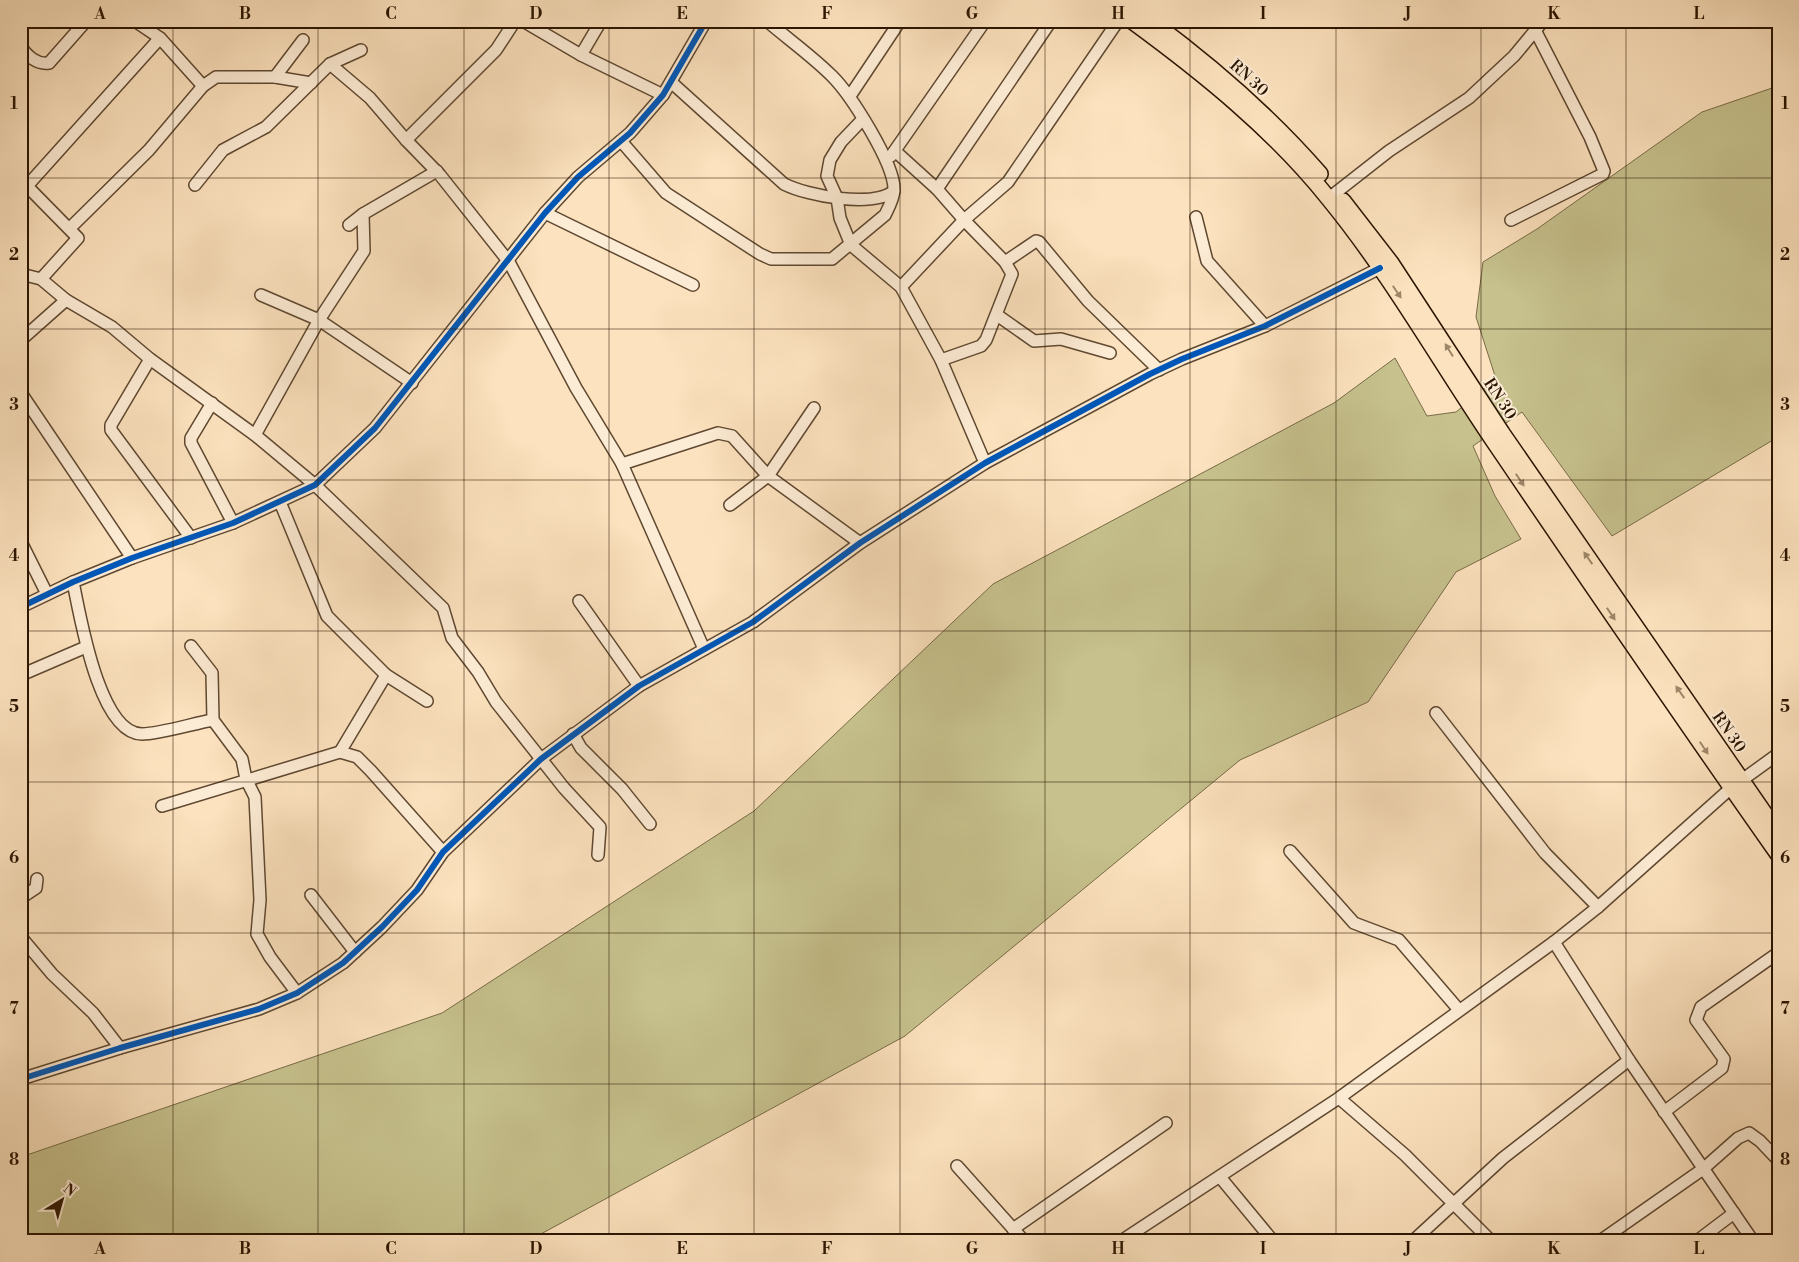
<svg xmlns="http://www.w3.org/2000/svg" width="1799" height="1262" viewBox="0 0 1799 1262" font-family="'Libre Bodoni',serif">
<rect width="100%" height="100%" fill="#fce2be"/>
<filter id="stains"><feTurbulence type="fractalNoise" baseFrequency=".004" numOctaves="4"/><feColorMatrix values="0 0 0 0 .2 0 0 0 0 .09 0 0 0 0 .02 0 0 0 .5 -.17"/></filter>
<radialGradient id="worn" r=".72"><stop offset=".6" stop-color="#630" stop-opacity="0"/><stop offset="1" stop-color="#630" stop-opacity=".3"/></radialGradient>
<path fill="#c6c18d" stroke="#786b46" d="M1778 86V437L1612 536 1522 412 1473 446 1495 496 1521 539 1456 572 1368 702 1240 760 905 1036 528 1241H21V1157L442 1013 754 811 993 584 1334 403 1395 358 1427 416 1456 412 1496 379 1476 317 1483 262 1537 229 1702 112Z"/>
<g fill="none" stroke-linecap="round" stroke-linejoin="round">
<g stroke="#5f4830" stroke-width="14">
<g id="minor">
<path d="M135 21 160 38 203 86"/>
<path d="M523 21 581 55 663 95"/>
<path d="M21 46C26 56 38 65 49 63L86 21"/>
<path d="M581 55 601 21"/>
<path d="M330 64 370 98 406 140 440 175 509 262 576 388 622 464 704 649"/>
<path d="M275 77 303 40"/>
<path d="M671 82 784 184C808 196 872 208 894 191"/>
<path d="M850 96 900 21"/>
<path d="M862 120 841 142 830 160 827 176 837 198 840 218 851 245 901 287 941 360 985 463"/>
<path d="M406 140 496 50 515 21"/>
<path d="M621 141 666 193 760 254 771 259H832L885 215C889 207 894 198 894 189 894 163 851 95 832 76 812 56 788 39 767 21"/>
<path d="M895 151 937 189 964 220 1005 262 1012 274 986 340 981 346 941 360"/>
<path d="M891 156 985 21"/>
<path d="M21 180 78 238 41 279"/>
<path d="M195 185 223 150 266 127 330 64 361 50"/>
<path d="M27 186 160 38"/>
<path d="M937 189 1051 21"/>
<path d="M1329 198 1389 151 1469 98 1514 56 1543 21"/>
<path d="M545 213 693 285"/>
<path d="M1196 217 1207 261 1265 326"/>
<path d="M1511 220 1603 174 1604 171 1590 137 1535 30"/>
<path d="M349 225 363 214"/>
<path d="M70 228 149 150 203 86 216 77H275L311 83"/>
<path d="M1005 262 1036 241 1039 242 1088 301 1159 370"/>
<path d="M21 274 41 279 66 300 112 327 150 359 255 435 315 485 443 608 452 638 478 672 496 702 564 788 600 827 598 855"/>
<path d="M901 287 964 220 1008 182 1118 21"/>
<path d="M261 295 319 320 412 383"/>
<path d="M997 315 1034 341 1061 339 1110 353"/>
<path d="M21 340 66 300"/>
<path d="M150 359 111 425V430L191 538"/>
<path d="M21 393 132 558"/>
<path d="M212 403 191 438V443L233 523"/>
<path d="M255 435 319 320 364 251 363 214 437 171"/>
<path d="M622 464 718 433 732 436 768 476 860 543"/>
<path d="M280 502 327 616 386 675 427 701"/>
<path d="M730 505 768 476 814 408"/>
<path d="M21 542 47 594"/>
<path d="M73 582C80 615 99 734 142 734 160 734 195 723 213 720"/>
<path d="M579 601 639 686"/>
<path d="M21 607 73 582 132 558 233 523 315 485 375 428 545 213 578 177 630 133 663 95 706 21"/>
<path d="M191 646 212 673 213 720 242 759 246 779 255 797 260 900 257 934 270 957 297 993"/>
<path d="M21 675 86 647"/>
<path d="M1436 713 1545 853 1598 907"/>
<path d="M573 734 581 748 622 789 650 824"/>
<path d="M340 752 386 675"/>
<path d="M162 806 340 752 357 757 371 771 443 852"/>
<path d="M1290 851 1354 923 1399 940 1459 1010"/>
<path d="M311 895 355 952"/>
<path d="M21 898 36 888 37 879"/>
<path d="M21 937 52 974 93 1013 120 1048"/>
<path d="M1554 942 1629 1060 1753 1241"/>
<path d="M21 1079 120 1048 259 1009 297 993 343 963 382 927 417 890 443 852 541 759 639 686 753 622 860 543 985 463 1150 374 1182 359 1265 326 1380 268"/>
<path d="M1339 1098 1405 1155 1491 1241"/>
<path d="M1664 1112 1722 1068 1724 1059 1696 1020 1701 1007 1778 953"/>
<path d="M957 1166 1024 1241"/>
<path d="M1220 1177 1273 1241"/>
<path d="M1013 1229 1166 1123"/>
<path d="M1121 1241 1339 1098 1554 942 1598 907 1731 788 1778 754"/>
<path d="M1413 1241 1503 1158 1629 1060"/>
<path d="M1600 1241 1703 1169 1738 1138 1749 1133 1760 1141 1778 1160"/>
<path d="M1697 1241 1734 1213"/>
</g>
</g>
<g stroke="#2b1500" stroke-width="18">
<g id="major">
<path d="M1132 21C1203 73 1274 130 1329 199 1392 276 1441 364 1497 446 1590 583 1683 719 1778 854"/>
<path d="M1151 21C1213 67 1270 116 1320 174"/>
<path d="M1343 201 1391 263 1502 433 1778 833"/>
</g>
</g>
<use href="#minor" stroke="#fdecd5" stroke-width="11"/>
<use href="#major" stroke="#fce2be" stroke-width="15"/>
<g stroke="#fdecd5" stroke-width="9">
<g id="cycleway">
<path d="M21 607 73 582 132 558 233 523 315 485 375 428 545 213 578 177 630 133 663 95 706 21"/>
<path d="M21 1079 120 1048 259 1009 297 993 343 963 382 927 417 890 443 852 541 759 639 686 753 622 860 543 985 463 1150 374 1182 359 1265 326 1380 268"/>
</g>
</g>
<use href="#cycleway" stroke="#0057b8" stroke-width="6"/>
</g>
<defs><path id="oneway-solid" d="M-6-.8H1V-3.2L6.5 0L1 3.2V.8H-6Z" transform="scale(1.25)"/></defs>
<g fill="#9e8668">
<use href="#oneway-solid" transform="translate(1397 292) rotate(56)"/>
<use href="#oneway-solid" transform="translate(1449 350) rotate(-122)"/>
<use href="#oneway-solid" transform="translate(1520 480) rotate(56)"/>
<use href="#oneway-solid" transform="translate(1588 558) rotate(-125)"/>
<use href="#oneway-solid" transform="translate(1611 614) rotate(56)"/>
<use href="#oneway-solid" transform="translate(1680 692) rotate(-125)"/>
<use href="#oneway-solid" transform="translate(1704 748) rotate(56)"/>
</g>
<path fill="none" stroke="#2b1500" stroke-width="1" stroke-opacity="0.55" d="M173 21V1241M318 21V1241M464 21V1241M609 21V1241M754 21V1241M900 21V1241M1045 21V1241M1190 21V1241M1336 21V1241M1481 21V1241M1626 21V1241M21 178H1778M21 329H1778M21 480H1778M21 631H1778M21 782H1778M21 933H1778M21 1084H1778"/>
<g text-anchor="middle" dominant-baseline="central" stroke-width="4" stroke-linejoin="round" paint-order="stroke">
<g font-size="16" fill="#2b1500" stroke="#fdecd5">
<text transform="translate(1249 78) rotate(42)">RN 30</text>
<text transform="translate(1500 399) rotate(57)">RN 30</text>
<text transform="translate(1729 732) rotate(55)">RN 30</text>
</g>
</g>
<rect width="1799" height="1262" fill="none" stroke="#fce2be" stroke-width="55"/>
<g transform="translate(62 1200) rotate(37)" stroke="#fdecd5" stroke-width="4" paint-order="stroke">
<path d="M0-4L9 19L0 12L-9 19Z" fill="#2b1500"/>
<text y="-8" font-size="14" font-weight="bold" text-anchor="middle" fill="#2b1500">N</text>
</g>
<rect x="28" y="28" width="1744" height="1206" fill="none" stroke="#2b1500" stroke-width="2"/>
<g font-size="16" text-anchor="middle" font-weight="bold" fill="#2b1500">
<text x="100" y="19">A</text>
<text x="245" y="19">B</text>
<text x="391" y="19">C</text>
<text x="536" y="19">D</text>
<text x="682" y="19">E</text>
<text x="827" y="19">F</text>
<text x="972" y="19">G</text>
<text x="1118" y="19">H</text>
<text x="1263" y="19">I</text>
<text x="1408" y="19">J</text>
<text x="1554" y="19">K</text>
<text x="1699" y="19">L</text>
<text x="14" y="109">1</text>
<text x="1785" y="109">1</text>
<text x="14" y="260">2</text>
<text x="1785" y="260">2</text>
<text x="14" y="410">3</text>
<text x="1785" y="410">3</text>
<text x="14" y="561">4</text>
<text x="1785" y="561">4</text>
<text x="14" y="712">5</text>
<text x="1785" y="712">5</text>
<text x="14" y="863">6</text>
<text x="1785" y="863">6</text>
<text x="14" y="1014">7</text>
<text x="1785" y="1014">7</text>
<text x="14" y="1165">8</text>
<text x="1785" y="1165">8</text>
<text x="100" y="1254">A</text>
<text x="245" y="1254">B</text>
<text x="391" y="1254">C</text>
<text x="536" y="1254">D</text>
<text x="682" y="1254">E</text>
<text x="827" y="1254">F</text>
<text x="972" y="1254">G</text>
<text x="1118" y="1254">H</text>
<text x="1263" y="1254">I</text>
<text x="1408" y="1254">J</text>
<text x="1554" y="1254">K</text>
<text x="1699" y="1254">L</text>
</g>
<rect width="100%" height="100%" filter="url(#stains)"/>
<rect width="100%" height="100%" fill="url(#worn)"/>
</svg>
